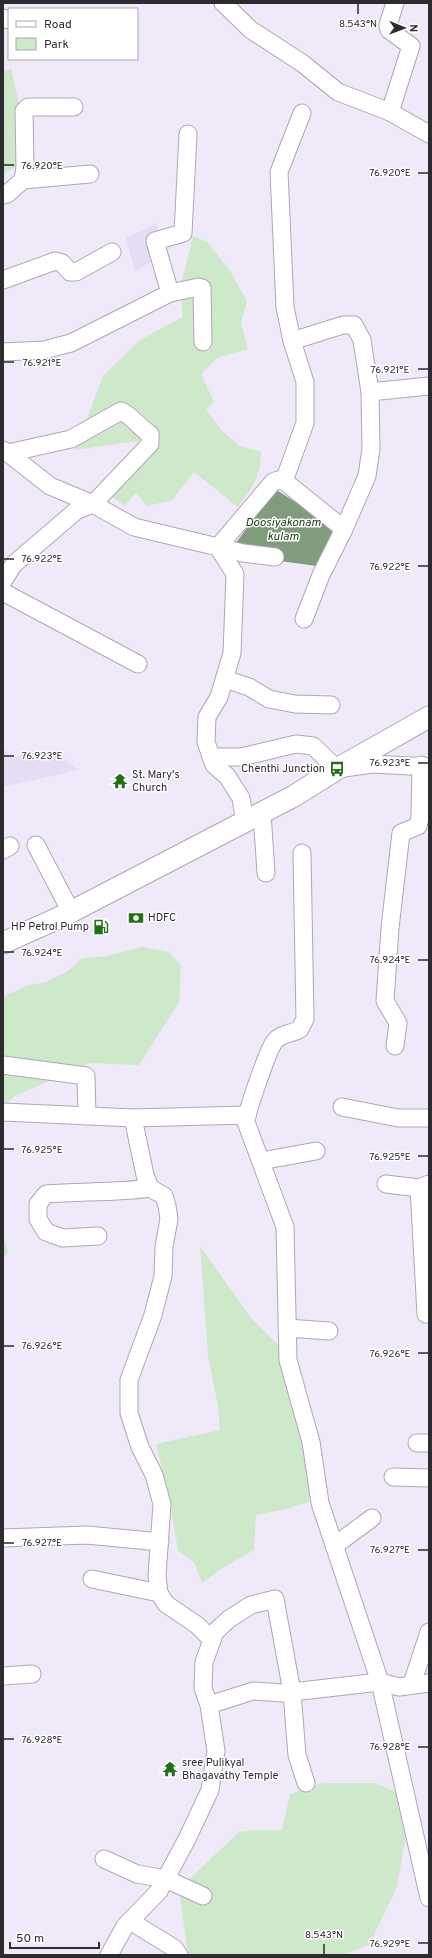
<svg xmlns="http://www.w3.org/2000/svg" width="432" height="1958" viewBox="0 0 432 1958" font-family="Overpass,sans-serif">
<rect width="100%" height="100%" fill="#f0e9f9"/>
<g fill="#e6dcf3">
<path d="M157 223 161 255 135 272 126 238Z"/>
<path d="M3 750H6L9 759 28 753 57 752 78 770 3 787Z"/>
</g>
<g fill="#cee8ca">
<path d="M11 68 20 109 19 165 6 172 3 177V72Z"/>
<path d="M193 236 207 242 230 271 247 301 241 323 248 349 217 358 201 374 214 402 206 409 221 430 240 446 261 452C260 479 253 486 238 507L194 472 172 500 147 506 136 493 124 506 111 496 158 438 75 450 103 376 140 340 183 317 180 289Z"/>
<path d="M142 947 169 952 181 966 179 1002 139 1065 90 1063 15 1096 3 1106V997L28 985 43 983 68 971 82 958 108 956Z"/>
<path d="M3 1235 8 1251 3 1260Z"/>
<path d="M200 1246 251 1318 280 1347 285 1368 309 1401V1502L282 1510 256 1515 254 1550 224 1567 202 1583 194 1562 178 1551 169 1496 156 1444 220 1430 218 1406 208 1356Z"/>
<path d="M323 1783H375L412 1799 397 1887 369 1945 342 1955H188L179 1889 239 1832 254 1830H282L290 1794Z"/>
</g>
<path fill="#819c7c" d="M275 489 336 528 317 566 228 554Z"/>
<g fill="none" stroke-linecap="round" stroke-linejoin="round">
<g stroke="#aea7b6" stroke-width="19">
<g id="minor">
<path d="M223 3 251 30 302 63 338 92 390 112 429 134"/>
<path d="M3 18 9 20"/>
<path d="M390 112 411 46 389 30 388 25 395 3"/>
<path d="M302 113 279 172 285 307 292 341 343 325H354L362 340 370 392"/>
<path d="M23 180 25 167 24 111 28 107H74"/>
<path d="M3 195 7 194 23 180 90 174"/>
<path d="M3 280 55 261 62 263 70 272H76L112 252"/>
<path d="M170 293 199 287 202 288 203 342"/>
<path d="M3 352 44 350 71 343 170 293 155 241 183 233 188 134"/>
<path d="M3 450 8 453 50 486 93 504 150 444V434C140 428 131 415 121 411L71 439 8 453"/>
<path d="M284 481 305 423V382L292 341"/>
<path d="M218 547 235 574 232 653 219 697 207 717 206 742 214 765 227 776 241 798 245 822"/>
<path d="M218 547 243 553 275 557"/>
<path d="M3 581 14 564 77 510 93 504 134 527 218 547 273 482 278 480 284 481 344 529 367 476 371 449 370 392 429 386"/>
<path d="M3 592 138 664"/>
<path d="M304 619 321 575 344 529"/>
<path d="M225 679 249 687 269 699 295 704 331 705"/>
<path d="M211 757H241L296 744 313 746 337 769 372 764 429 767"/>
<path d="M262 813 266 873"/>
<path d="M36 845 71 912"/>
<path d="M3 850 10 846"/>
<path d="M302 853 305 1019 300 1029C292 1034 281 1033 275 1041 268 1049 247 1111 246 1122L285 1227 288 1360 311 1442 320 1503 380 1682 429 1898"/>
<path d="M395 1046 398 1023 385 1001 390 928 401 833 418 826 420 818 421 765"/>
<path d="M3 1065 86 1076 87 1116"/>
<path d="M342 1107 398 1118H429"/>
<path d="M3 1112 133 1118 145 1175 150 1188 164 1196 167 1206 169 1219 164 1247 163 1276 153 1315 129 1380V1413L140 1447 154 1475 162 1504 157 1576 159 1593 166 1604 197 1625 212 1640"/>
<path d="M133 1118 247 1115"/>
<path d="M261 1161 316 1151"/>
<path d="M386 1184 419 1188 429 1184"/>
<path d="M419 1188 426 1314H429"/>
<path d="M98 1236 63 1238 46 1232 38 1219V1204L46 1194C80 1191 115 1193 150 1188"/>
<path d="M287 1328 329 1331"/>
<path d="M417 1443H429"/>
<path d="M393 1477 429 1478"/>
<path d="M3 1538 87 1535 160 1542"/>
<path d="M334 1546 372 1518"/>
<path d="M92 1579 159 1593"/>
<path d="M3 1676 32 1674"/>
<path d="M412 1684 429 1632"/>
<path d="M209 1705 253 1691 283 1693 380 1682 399 1687 429 1683"/>
<path d="M104 1859 137 1874 166 1879 203 1896"/>
<path d="M130 1921 174 1948 179 1955"/>
<path d="M109 1955 125 1926 159 1891 187 1839 210 1790 216 1751 209 1705 203 1688 204 1662 215 1632 229 1619 251 1605 275 1599 292 1692 297 1755 306 1783"/>
</g>
</g>
<g stroke="#aea7b6" stroke-width="23">
<path id="major" d="M3 943 65 915 294 796 337 769 429 717"/>
</g>
<use href="#minor" stroke="#fff" stroke-width="17"/>
<use href="#major" stroke="#fff" stroke-width="21"/>
</g>
<path fill="none" stroke="#2d2a30" stroke-width="1.5" d="M358 14V4M4 165H14M418 173H428M4 362H14M418 369H428M4 559H14M418 566H428M4 756H14M418 763H428M4 952H14M418 960H428M4 1149H14M418 1156H428M4 1346H14M418 1353H428M4 1543H14M418 1550H428M4 1739H14M418 1747H428M418 1943H428M324 1954V1944"/>
<defs>
<g id="bus-bare" transform="scale(1.2)"><path d="M-5-6H5V4H4V6H2V4H-2V6H-4V4H-5ZM-3.5-4V0h7V-4ZM-3.5 1.2v1.5H-2V1.2ZM2 1.2v1.5H3.5V1.2Z" fill="#227015" stroke="#fff" stroke-width="2.5" paint-order="stroke"/></g>
<g id="temple-bare" transform="scale(1.2)"><path d="M0-6L5-2H3V0L6.5 2.5H4V6H1.5V3h-3V6H-4V2.5H-6.5L-3 0V-2H-5Z" fill="#227015" stroke="#fff" stroke-width="2.5" paint-order="stroke"/></g>
<g id="bank-bare" transform="scale(1.2)"><path d="M-6-4H6V4H-6ZM0-2.3a2.3 2.3 0 1 0 0 4.6a2.3 2.3 0 1 0 0-4.6Z" fill="#227015" stroke="#fff" stroke-width="2.5" paint-order="stroke"/></g>
<g id="fuel-bare" transform="scale(1.2)"><path d="M-5.5-6h7V0h2V4h1.3V-2.5L3-4.5l.8-.8L6-3V5H2.5V1h-1V6h-7ZM-4.2-4.7v3.2H.2V-4.7Z" fill="#227015" stroke="#fff" stroke-width="2.5" paint-order="stroke"/></g>
</defs>
<g fill-rule="evenodd">
<use href="#bus-bare" x="337" y="769"/>
<use href="#temple-bare" x="120" y="781"/>
<use href="#bank-bare" x="136" y="918"/>
<use href="#fuel-bare" x="101" y="927"/>
<use href="#temple-bare" x="170" y="1769"/>
</g>
<g text-anchor="middle" dominant-baseline="central" stroke-width="3" stroke-linejoin="round" paint-order="stroke">
<g font-size="11" fill="#2d2a30" stroke="#fff" text-anchor="start">
<text x="325" y="769" text-anchor="end">Chenthi Junction</text>
<text x="132" y="775">St. Mary's<tspan x="132" dy="13">Church</tspan></text>
<text x="148" y="918">HDFC</text>
<text x="89" y="927" text-anchor="end">HP Petrol Pump</text>
<text x="182" y="1763">sree Pulikyal<tspan x="182" dy="13">Bhagavathy Temple</tspan></text>
</g>
<g font-size="12" font-style="italic" fill="#163d10" stroke="#fff">
<text x="283" y="523">Doosiyakonam<tspan x="283" dy="14">kulam</tspan></text>
</g>
</g>
<g font-size="10" text-anchor="middle" fill="#2d2a30" stroke="#fff" stroke-width="3" stroke-linejoin="round" paint-order="stroke">
<text x="358" y="27">8.543°N</text>
<text x="42" y="169">76.920°E</text>
<text x="390" y="176">76.920°E</text>
<text x="42" y="366">76.921°E</text>
<text x="390" y="373">76.921°E</text>
<text x="42" y="562">76.922°E</text>
<text x="390" y="570">76.922°E</text>
<text x="42" y="759">76.923°E</text>
<text x="390" y="766">76.923°E</text>
<text x="42" y="956">76.924°E</text>
<text x="390" y="963">76.924°E</text>
<text x="42" y="1153">76.925°E</text>
<text x="390" y="1160">76.925°E</text>
<text x="42" y="1349">76.926°E</text>
<text x="390" y="1357">76.926°E</text>
<text x="42" y="1546">76.927°E</text>
<text x="390" y="1553">76.927°E</text>
<text x="42" y="1743">76.928°E</text>
<text x="390" y="1750">76.928°E</text>
<text x="324" y="1938">8.543°N</text>
<text x="390" y="1947">76.929°E</text>
</g>
<rect width="432" height="1958" fill="none" stroke="#2d2a30" stroke-width="8"/>
<rect x="8" y="8" width="130" height="52" fill="#ffffff" stroke="#abaaac"/>
<rect x="16" y="21" width="20" height="6" fill="#ffffff" stroke="#abaaac"/>
<text x="44" y="28" font-size="12" fill="#2d2a30">Road</text>
<rect x="16" y="38" width="20" height="12" fill="#cee8ca" stroke="#abaaac"/>
<text x="44" y="48" font-size="12" fill="#2d2a30">Park</text>
<g transform="translate(404 28) rotate(91)" stroke="#ffffff" stroke-width="3" paint-order="stroke">
<path d="M0-3L7 15L0 10L-7 15Z" fill="#2d2a30"/>
<text y="-6" font-size="11" font-weight="bold" text-anchor="middle" fill="#2d2a30">N</text>
</g>
<path d="M10 1942v6h89v-6" fill="none" stroke="#2d2a30" stroke-width="2"/>
<text x="16" y="1942" font-size="12" fill="#2d2a30" stroke="#ffffff" stroke-width="3" paint-order="stroke">50 m</text>
</svg>
